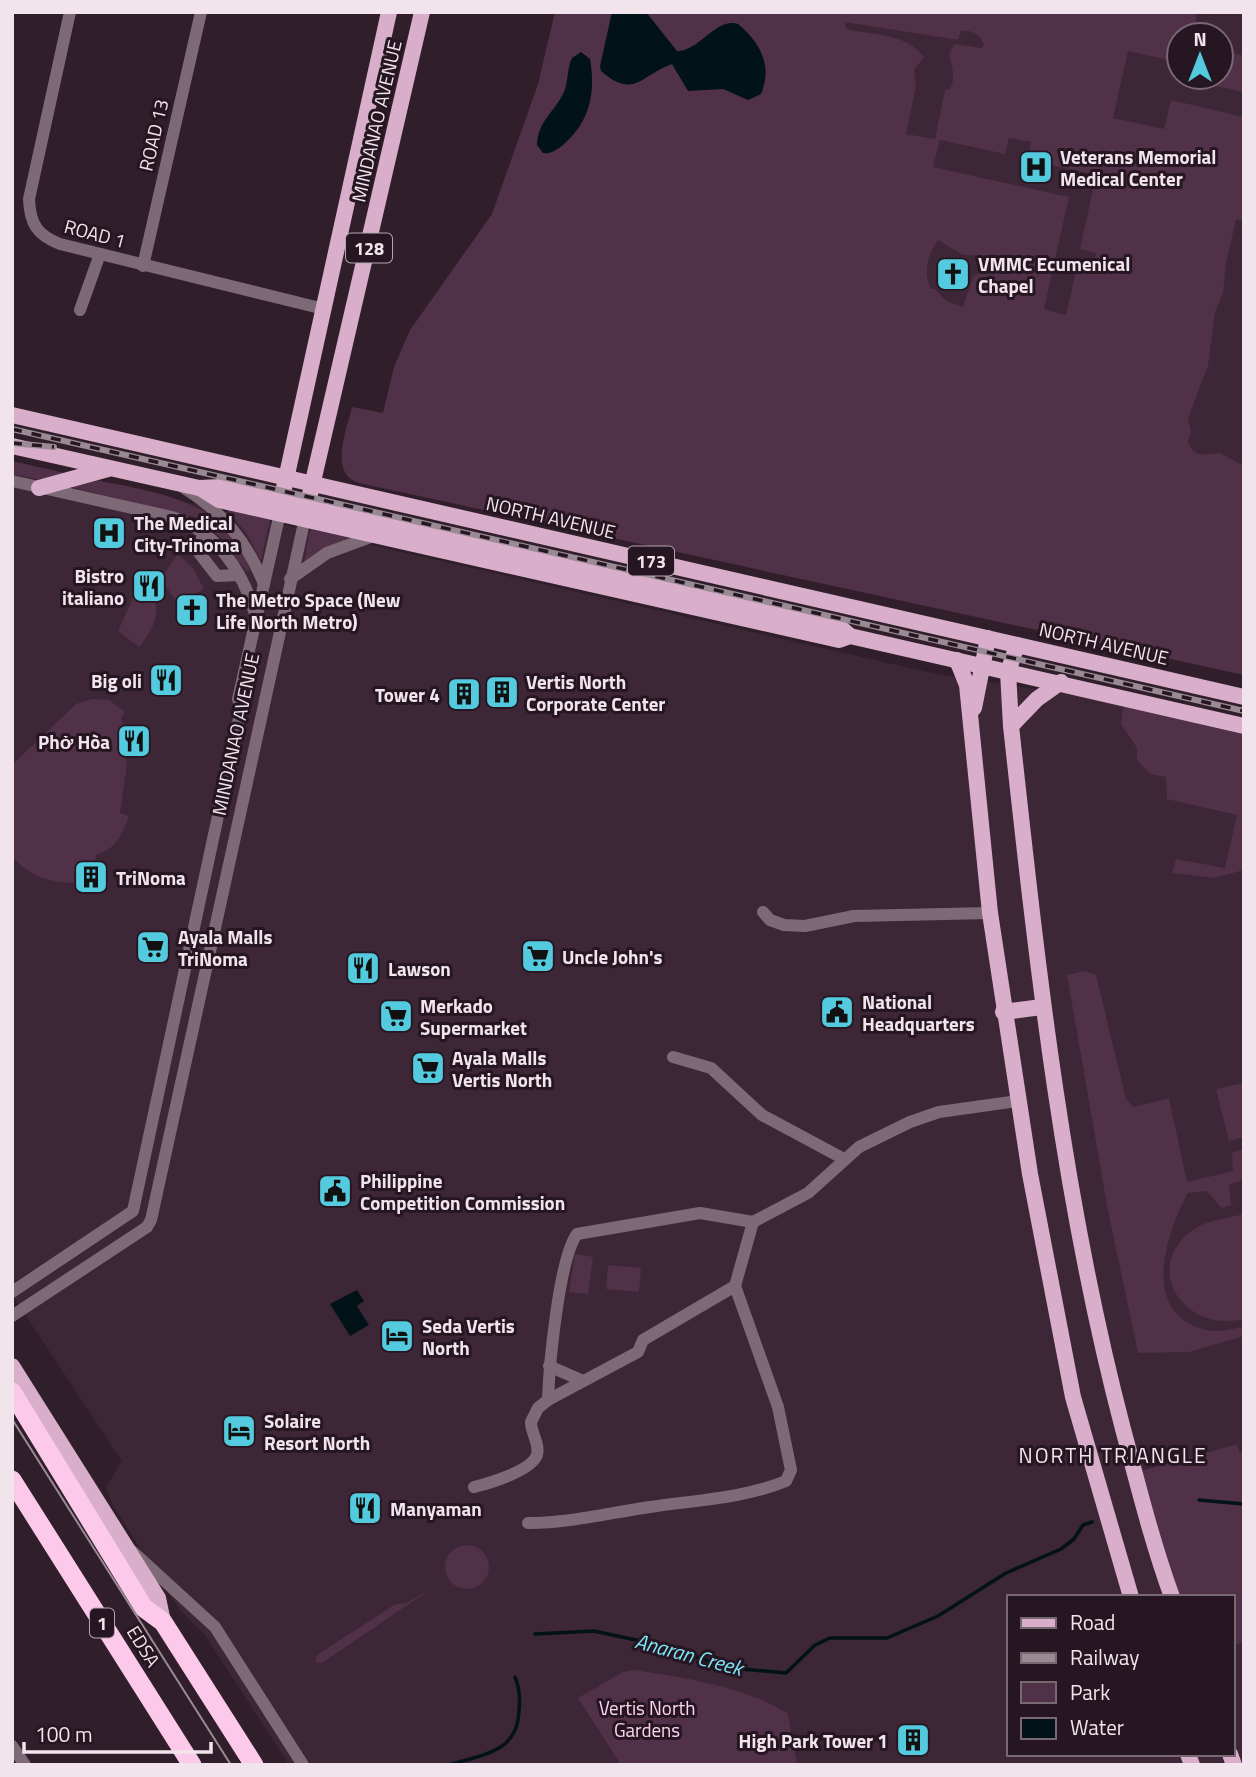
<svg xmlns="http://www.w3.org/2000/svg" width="1256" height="1777" viewBox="0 0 1256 1777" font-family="'Titillium Web',sans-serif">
<rect width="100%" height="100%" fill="#301f2b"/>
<g fill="#3d2636" fill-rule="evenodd">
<path d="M965 12H1244V487L824 332 835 20 958 40ZM1179 35H1221V77H1179Z"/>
<path d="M12 463 932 673 1124 703 1244 731V1765H289L205 1635 179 1609 112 1504 106 1487 122 1461 12 1295ZM1009 1597H1233V1754H1009Z"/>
</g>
<g fill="#503147" fill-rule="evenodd">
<path d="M555 12H1196V24L1205 35H1179V77H1221V49L1244 56 1242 92 1175 77 1178 62 1128 51 1113 118 1164 129 1171 100 1244 117V222L1236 219 1226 264 1223 293 1215 312 1208 366 1188 418 1191 431 1188 443C1197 460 1205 453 1220 453L1244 466V675L359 483C328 474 347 429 352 407L383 413 394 367 410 330 492 214 538 84ZM844 22 958 40 961 31C972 30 979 34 984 44L982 48 954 44 949 54C952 67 956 77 950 89L945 90 935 139 906 134 916 86 914 70 924 57C905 32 874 36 847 29ZM1009 138 1031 142 1028 160 1096 175 1080 249 1096 253 1092 274 1076 271 1066 315 1044 309 1069 197 933 167 940 140 1005 154ZM938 240 963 255H974L981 264 980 273 973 276 963 307 946 301 935 289H931C923 273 927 256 938 240Z"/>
<path d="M12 461 74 475 47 481 12 474Z"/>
<path d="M86 478C146 491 233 498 250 571H246L221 538 194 517 59 484Z"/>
<path d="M223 505 271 515 261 561 247 534Z"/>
<path d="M311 525 354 535 304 562Z"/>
<path d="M178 554 193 568 204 589 178 603 160 579Z"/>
<path d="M140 582C167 601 156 627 139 647L118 631Z"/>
<path d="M92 699 109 700 125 712 121 718 125 727 120 730 127 764 120 813 129 816C123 833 116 850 97 854L88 882C59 885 32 880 12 856V765L76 704Z"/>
<path d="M1124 703 1244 731V870L1214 878 1172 873 1176 859 1225 868 1237 815 1167 799 1166 777 1150 774 1137 760V748L1121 724Z"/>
<path d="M1085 971 1096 975 1126 1099 1133 1107 1169 1098 1187 1182 1233 1171 1232 1153 1244 1149V1179L1229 1185 1231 1205 1221 1208 1207 1191 1188 1193C1165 1235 1138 1319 1212 1331 1221 1332 1234 1328 1244 1327V1336L1189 1352 1138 1353 1108 1211 1067 975Z"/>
<path d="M1244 1083V1137L1229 1141 1216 1089Z"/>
<path d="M1244 1214V1319C1181 1334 1142 1265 1193 1230 1207 1220 1227 1218 1244 1214Z"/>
<path d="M575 1254 593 1257 588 1294 569 1292Z"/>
<path d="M608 1265 641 1268 639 1292 606 1289Z"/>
<path d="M1237 1444 1240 1453 1244 1452V1642L1233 1645V1597H1178L1138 1472Z"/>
<circle cx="467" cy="1567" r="22"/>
<path d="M431 1589 322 1663 315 1662 317 1655 394 1605 406 1603Z"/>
<path d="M634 1670C681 1677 749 1687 788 1714L797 1765H621L578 1698 623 1672Z"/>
</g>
<g fill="#011317">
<path d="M612 12H646L677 51C699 52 716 17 738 24 760 42 773 66 761 94L748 100 723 89 688 91 672 64C641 75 634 100 601 71L600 66Z"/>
<path d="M581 52 590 59C596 92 590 122 563 145 556 150 552 154 543 153L537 145C538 122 552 114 562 96 569 85 566 70 572 58Z"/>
<path d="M357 1290 364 1301 357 1306 369 1325 350 1336 330 1304Z"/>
</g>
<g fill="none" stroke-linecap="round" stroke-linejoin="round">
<g stroke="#011317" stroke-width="3.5">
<path d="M1199 1500 1244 1504"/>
<path d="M535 1634 594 1631 664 1646 730 1668 786 1673 815 1645 830 1638H887L938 1616 1006 1573 1061 1549 1074 1539 1083 1525 1092 1522"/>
<path d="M449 1765C477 1756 512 1754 518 1720 520 1704 521 1692 515 1677"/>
</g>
<g stroke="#7e6a77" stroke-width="12">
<path d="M70 12 29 199C30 224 37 235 60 244L324 309"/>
<path d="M143 266 201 12"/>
<path d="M80 310 100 254"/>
<path d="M12 481 172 517C216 531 243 571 255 614"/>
<path d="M184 488C223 512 247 542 264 584"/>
<path d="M203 531 200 554 217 576 239 575"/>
<path d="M290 579 327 553 373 536"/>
<path d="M763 912 770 920 784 925 805 926 854 916 990 913"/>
<path d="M673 1057 711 1068 762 1115 844 1159"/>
<path d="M12 1292 133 1211 241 709 238 699 280 513"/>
<path d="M12 1316 147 1227 151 1220 305 518"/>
<path d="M549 1366 583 1381"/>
<path d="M548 1400C549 1367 559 1258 577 1234L700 1213 753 1222"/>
<path d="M474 1487C490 1483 531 1471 537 1455 540 1444 531 1433 531 1422L538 1408 548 1400 638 1352 643 1340 735 1286 753 1222 808 1193 859 1147 910 1122 939 1112 1018 1101"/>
<path d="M528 1523C570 1523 609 1513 650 1507 696 1500 742 1499 786 1481L791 1470 778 1407 735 1286"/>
<path d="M132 1551 215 1627 303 1765"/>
<path d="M12 1746 25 1765"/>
</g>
<g stroke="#d8aeca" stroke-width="16">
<path d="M12 415 1244 697"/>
<path d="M12 446 199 488 221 487 841 628 850 636 1244 726"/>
<path d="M39 488 108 469"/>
<path d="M200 488 219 500 839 640 850 636"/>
<path d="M284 488 389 12"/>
<path d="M305 516 422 12"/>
<path d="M1017 645 1008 672 1011 726C1037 963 1062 1197 1123 1429 1138 1485 1152 1542 1172 1597"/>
<path d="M957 660 967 685 990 913 1030 1174 1073 1397 1131 1597"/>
<path d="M974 708 988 638"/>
<path d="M1011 726 1037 699 1061 682"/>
<path d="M1003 1012 1042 1007"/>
<path d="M12 1366 158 1598 163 1622"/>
<path d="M1188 1754 1192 1765"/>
<path d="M1230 1754 1234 1765"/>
</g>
<g stroke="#fcc9eb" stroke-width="19">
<path d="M12 1392 144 1608 163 1622 254 1765"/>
<path d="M12 1480 192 1765"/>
</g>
<path stroke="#998a94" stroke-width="2" d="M12 1419 231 1765"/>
<g stroke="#998a94" stroke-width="6">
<g id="rail">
<path d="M12 429 1244 711"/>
<path d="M12 443 54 447"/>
</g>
</g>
<use href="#rail" stroke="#261621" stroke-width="3.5" stroke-dasharray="10" stroke-linecap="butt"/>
</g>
<defs>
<g id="hospital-square" transform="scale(1.75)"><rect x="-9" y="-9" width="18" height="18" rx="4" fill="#54cade" stroke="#261621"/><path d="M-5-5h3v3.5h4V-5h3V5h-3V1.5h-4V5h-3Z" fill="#111"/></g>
<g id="church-square" transform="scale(1.75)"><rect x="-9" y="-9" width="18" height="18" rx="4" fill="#54cade" stroke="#261621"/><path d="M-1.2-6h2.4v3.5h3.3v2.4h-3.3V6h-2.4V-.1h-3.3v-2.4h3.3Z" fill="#111"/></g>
<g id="restaurant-square" transform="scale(1.75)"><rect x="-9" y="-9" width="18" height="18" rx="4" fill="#54cade" stroke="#261621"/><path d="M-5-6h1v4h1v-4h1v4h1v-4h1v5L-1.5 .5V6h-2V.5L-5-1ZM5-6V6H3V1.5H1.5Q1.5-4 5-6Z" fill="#111"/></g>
<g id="building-square" transform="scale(1.75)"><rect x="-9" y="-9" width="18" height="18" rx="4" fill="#54cade" stroke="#261621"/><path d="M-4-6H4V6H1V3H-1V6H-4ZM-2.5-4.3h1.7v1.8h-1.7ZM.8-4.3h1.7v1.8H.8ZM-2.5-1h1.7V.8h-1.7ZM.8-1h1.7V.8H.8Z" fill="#111"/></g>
<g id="supermarket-square" transform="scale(1.75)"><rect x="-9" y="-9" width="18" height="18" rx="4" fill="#54cade" stroke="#261621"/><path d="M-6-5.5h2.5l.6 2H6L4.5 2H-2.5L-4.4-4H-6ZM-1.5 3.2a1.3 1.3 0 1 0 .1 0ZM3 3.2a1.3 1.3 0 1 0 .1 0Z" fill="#111"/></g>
<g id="civic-square" transform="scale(1.75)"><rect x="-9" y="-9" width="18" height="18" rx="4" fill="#54cade" stroke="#261621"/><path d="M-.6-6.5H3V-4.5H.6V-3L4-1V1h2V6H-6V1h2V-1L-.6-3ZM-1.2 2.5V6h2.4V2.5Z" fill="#111"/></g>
<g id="hotel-square" transform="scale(1.75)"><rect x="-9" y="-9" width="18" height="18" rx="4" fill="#54cade" stroke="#261621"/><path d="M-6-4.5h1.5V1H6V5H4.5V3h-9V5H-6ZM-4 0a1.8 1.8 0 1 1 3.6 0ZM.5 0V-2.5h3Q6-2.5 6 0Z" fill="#111"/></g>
</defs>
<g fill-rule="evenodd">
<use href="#hospital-square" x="1036" y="167"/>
<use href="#church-square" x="953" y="274"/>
<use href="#hospital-square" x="109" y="533"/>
<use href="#restaurant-square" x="149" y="586"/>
<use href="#church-square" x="192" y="610"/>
<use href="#restaurant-square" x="166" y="680"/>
<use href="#building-square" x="502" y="692"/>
<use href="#building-square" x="464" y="694"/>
<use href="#restaurant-square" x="134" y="741"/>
<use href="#building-square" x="91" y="877"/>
<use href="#supermarket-square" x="153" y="947"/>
<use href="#supermarket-square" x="538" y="956"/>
<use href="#restaurant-square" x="363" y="968"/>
<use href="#civic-square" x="837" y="1012"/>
<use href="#supermarket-square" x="396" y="1016"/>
<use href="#supermarket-square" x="428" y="1068"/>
<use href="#civic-square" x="335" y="1191"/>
<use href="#hotel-square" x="397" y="1336"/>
<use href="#hotel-square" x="239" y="1431"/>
<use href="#restaurant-square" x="365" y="1508"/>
<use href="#building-square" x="913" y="1740"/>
</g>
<g text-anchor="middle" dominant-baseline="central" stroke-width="6" stroke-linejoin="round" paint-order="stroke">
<g fill="#261621" stroke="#b4a6af" stroke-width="2">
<rect x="346" y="233.5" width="46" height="29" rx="5"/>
<rect x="628" y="546.5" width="46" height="29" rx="5"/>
<rect x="90" y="1608.5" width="24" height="29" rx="5"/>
</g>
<g font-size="18" font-weight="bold" fill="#f1e4ec">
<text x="369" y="248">128</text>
<text x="651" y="561">173</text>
<text x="102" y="1623">1</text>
</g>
<g font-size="19" fill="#f1e4ec" stroke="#261621">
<text transform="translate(376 121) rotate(-77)">MINDANAO AVENUE</text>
<text transform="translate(153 135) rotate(-77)">ROAD 13</text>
<text transform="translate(95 233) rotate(15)">ROAD 1</text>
<text transform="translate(551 517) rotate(13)">NORTH AVENUE</text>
<text transform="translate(1104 643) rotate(13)">NORTH AVENUE</text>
<text transform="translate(235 734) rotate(-78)">MINDANAO AVENUE</text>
<text transform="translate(144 1646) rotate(58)">EDSA</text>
</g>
<g font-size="19" font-weight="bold" fill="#f1e4ec" stroke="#261621" text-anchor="start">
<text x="1060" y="156">Veterans Memorial<tspan x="1060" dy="22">Medical Center</tspan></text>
<text x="978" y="263">VMMC Ecumenical<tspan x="978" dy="22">Chapel</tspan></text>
<text x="134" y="522">The Medical<tspan x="134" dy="22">City-Trinoma</tspan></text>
<text x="124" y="575" text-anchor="end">Bistro<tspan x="124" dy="22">italiano</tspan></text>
<text x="216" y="599">The Metro Space (New<tspan x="216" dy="22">Life North Metro)</tspan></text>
<text x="142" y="680" text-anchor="end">Big oli</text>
<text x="526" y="681">Vertis North<tspan x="526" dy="22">Corporate Center</tspan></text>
<text x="440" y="694" text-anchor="end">Tower 4</text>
<text x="110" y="741" text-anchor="end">Phở Hòa</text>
<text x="116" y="877">TriNoma</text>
<text x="178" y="936">Ayala Malls<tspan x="178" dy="22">TriNoma</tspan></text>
<text x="562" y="956">Uncle John's</text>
<text x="388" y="968">Lawson</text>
<text x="862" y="1001">National<tspan x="862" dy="22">Headquarters</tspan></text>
<text x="420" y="1005">Merkado<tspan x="420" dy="22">Supermarket</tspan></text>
<text x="452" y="1057">Ayala Malls<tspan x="452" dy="22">Vertis North</tspan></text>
<text x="360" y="1180">Philippine<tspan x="360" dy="22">Competition Commission</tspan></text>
<text x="422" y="1325">Seda Vertis<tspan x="422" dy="22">North</tspan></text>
<text x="264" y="1420">Solaire<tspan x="264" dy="22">Resort North</tspan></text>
<text x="390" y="1508">Manyaman</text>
<text x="888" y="1740" text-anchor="end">High Park Tower 1</text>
</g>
<g font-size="19" fill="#ffd4f1" stroke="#261621">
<text x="647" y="1707">Vertis North<tspan x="647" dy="22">Gardens</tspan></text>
</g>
<g font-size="21" letter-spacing="2" fill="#f1e4ec" stroke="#261621">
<text x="1113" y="1455">NORTH TRIANGLE</text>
</g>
<g font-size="21" font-style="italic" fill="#7ce7fa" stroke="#261621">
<text transform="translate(689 1654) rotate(15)">Anaran Creek</text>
</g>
</g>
<rect width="1256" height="1777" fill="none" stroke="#f1e4ec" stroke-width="28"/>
<rect x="1007" y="1595" width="228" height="161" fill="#261621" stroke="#776872" stroke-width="2"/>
<rect x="1021" y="1618" width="35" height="10" fill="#d8aeca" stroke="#776872" stroke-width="2"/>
<text x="1070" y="1630" font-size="21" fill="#f1e4ec">Road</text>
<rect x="1021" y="1653" width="35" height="10" fill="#998a94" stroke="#776872" stroke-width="2"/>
<text x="1070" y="1665" font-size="21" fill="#f1e4ec">Railway</text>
<rect x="1021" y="1682" width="35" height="21" fill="#503147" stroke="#776872" stroke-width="2"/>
<text x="1070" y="1700" font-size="21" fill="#f1e4ec">Park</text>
<rect x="1021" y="1718" width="35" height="21" fill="#011317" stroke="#776872" stroke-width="2"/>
<text x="1070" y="1735" font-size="21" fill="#f1e4ec">Water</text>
<g transform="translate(1200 56)"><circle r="33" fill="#261621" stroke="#776872" stroke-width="2"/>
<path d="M0-5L12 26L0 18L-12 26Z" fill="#54cade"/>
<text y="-10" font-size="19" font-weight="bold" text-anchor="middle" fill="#f1e4ec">N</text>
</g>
<path d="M24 1742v10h187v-10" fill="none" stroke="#f1e4ec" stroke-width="3.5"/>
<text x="35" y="1742" font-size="21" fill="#f1e4ec" stroke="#261621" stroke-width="5" paint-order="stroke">100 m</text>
</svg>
